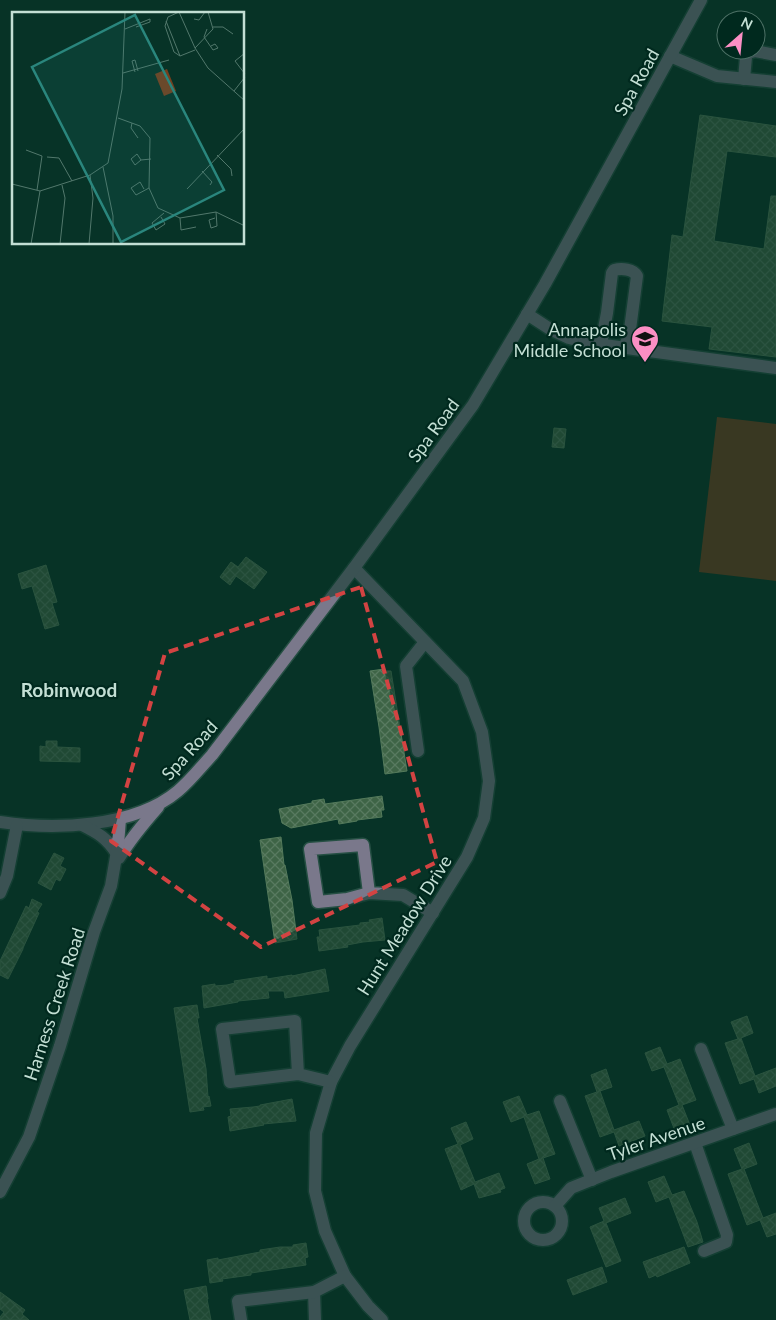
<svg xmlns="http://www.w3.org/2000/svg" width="776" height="1320" viewBox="0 0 776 1320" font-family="Lato,sans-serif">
<defs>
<pattern id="building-cross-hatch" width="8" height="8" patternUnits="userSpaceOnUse" patternTransform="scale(1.25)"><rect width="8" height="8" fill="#3e6446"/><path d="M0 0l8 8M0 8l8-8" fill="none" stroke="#587a60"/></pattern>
</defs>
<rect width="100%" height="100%" fill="#073327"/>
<path fill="#763f1d" d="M717 417 776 424V581L699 572Z"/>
<g fill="url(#building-cross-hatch)" stroke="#547a5b">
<path d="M700 115 776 126V157L727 151 714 241 764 249 771 196H776V357L709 349 712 327 662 321 672 235 683 237Z"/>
<path d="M554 428 566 429 564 448 552 447Z"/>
<path d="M246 557 267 572 254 589 236 576 230 585 220 577 231 562 238 567Z"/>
<path d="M46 565 57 602 52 603 59 625 45 629 32 586 22 589 18 574Z"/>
<path d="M384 669 385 671H391L407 771 385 774 379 727 370 671Z"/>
<path d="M46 741H57V747L80 748V762L40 761V746L46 747Z"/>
<path d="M382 796 384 810H381L382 817 357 820V821L339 824 338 819 291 828 282 823 279 809 312 803V801L324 799 325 804Z"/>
<path d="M281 837 284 865H285L292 900 297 939 275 943 260 840Z"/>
<path d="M54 853 64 858 60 866 66 869 60 881 56 879 51 890 38 883Z"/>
<path d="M32 899 42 904 37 912 39 913 23 948V949L8 979 0 975V961L26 906 29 908Z"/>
<path d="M382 918 385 940 363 942 347 945 348 947 319 951 317 937H320L319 930 360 925V923L370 922 369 920Z"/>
<path d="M325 969 329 991 285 998 284 991H268L269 998 238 1001V1002L204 1008 202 986 215 984V986L227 985 235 983 234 981 267 976V979L292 975V976Z"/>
<path d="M197 1005 199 1018H197L206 1069 208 1097 209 1096 211 1106 203 1107 204 1110 190 1112 174 1008Z"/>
<path d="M747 1016 753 1033 741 1038 755 1076 776 1068V1086L759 1093 754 1079 740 1084 725 1043 738 1039 731 1022Z"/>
<path d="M660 1047 667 1064 680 1059 696 1100 682 1105 690 1125 675 1131 667 1110 679 1105 664 1067 652 1071 645 1053Z"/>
<path d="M606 1069 612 1087 600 1091 614 1130 639 1121 645 1136 619 1146 614 1132 600 1137 585 1096 597 1092 591 1075Z"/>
<path d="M519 1096 527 1115 539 1111 555 1154 543 1158 550 1179 535 1184 527 1164 539 1159 524 1117 511 1122 503 1102Z"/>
<path d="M292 1099 296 1121 263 1124 264 1125 230 1131 228 1117 231 1116 230 1109 253 1107 260 1106V1105Z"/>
<path d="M466 1122 473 1139 460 1145 475 1182 499 1173 505 1188 500 1190 501 1192 479 1198 474 1184 461 1190 445 1149 458 1144 451 1128Z"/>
<path d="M749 1143 757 1164 744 1169 759 1208 763 1218 776 1213V1234L767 1237 760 1220 747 1225 728 1174 742 1169 734 1149Z"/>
<path d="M664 1176 672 1195 684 1191 697 1222 703 1242 688 1247 669 1197 656 1202 648 1182Z"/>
<path d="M625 1198 631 1213 606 1223 621 1261 606 1267 590 1227 604 1221 599 1208Z"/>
<path d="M306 1243 308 1257 305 1258 306 1265 251 1273V1275L222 1279 223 1281 210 1283 207 1260 218 1258V1260L260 1252V1250L280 1247H293V1245Z"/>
<path d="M684 1247 690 1263 657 1277 656 1275 649 1278 643 1262Z"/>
<path d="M602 1267 607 1282 573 1295 567 1280Z"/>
<path d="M206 1286 208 1299H207L211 1320H190L184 1290Z"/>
<path d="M0 1292 25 1310 22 1314 29 1320H0V1317L4 1312 0 1309Z"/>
</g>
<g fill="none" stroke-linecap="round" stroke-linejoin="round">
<g stroke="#254f43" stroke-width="15">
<g id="minor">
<path d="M670 56 717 76 776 82"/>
<path d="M744 79 746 57 748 53 755 51 776 55"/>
<path d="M527 314 550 329 569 338 589 343 776 368"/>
<path d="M601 344 607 313 612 273 614 270C622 268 633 269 637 276L629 337 624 347"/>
<path d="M354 568 463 681 482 732 489 781 484 818 467 857 350 1046 331 1082 316 1133 315 1191 325 1231 345 1276 368 1306 382 1320"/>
<path d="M418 751 406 666 425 642"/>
<path d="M0 822C54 830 134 828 178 791 190 781 201 767 212 755L354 568 473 405 545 284 701 0"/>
<path d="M82 825C98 833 107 838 117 854"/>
<path d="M119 858C131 838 143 824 158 807"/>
<path d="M0 893 7 876 17 825"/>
<path d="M369 893 347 899 318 902 310 849 363 845 369 893 403 895 433 913"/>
<path d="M701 1049 733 1129"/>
<path d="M298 1074 295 1021 222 1029 230 1082 298 1074 331 1082"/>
<path d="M560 1101 592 1180"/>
<path d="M695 1143 727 1235 726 1242 704 1251"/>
<path d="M0 1192 29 1137 60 1046 94 932 111 886 118 845 120 819"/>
<circle cx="543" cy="1221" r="19"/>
<path d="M555 1206 571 1188 611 1172 776 1114"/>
<path d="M314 1292 315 1320"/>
<path d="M241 1320 238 1301 314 1292 345 1276"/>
</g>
</g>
<use href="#minor" stroke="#7a788b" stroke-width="12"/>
</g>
<path d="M0 0H776V1320H0ZM361 587 437 862 261 947 111 841 165 653Z" fill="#073327" fill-opacity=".55" fill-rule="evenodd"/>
<path fill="none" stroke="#d34342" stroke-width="4" stroke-dasharray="10 6" stroke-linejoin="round" d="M361 587 437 862 261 947 111 841 165 653Z"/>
<defs>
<g id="school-pin" transform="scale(1.4375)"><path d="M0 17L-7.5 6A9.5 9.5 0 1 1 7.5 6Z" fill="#fb8fc4" stroke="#00291e"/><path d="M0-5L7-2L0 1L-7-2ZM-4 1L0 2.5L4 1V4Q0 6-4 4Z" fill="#111"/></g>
</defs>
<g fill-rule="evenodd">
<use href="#school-pin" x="645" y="339"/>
</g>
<g text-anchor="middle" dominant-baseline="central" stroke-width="4.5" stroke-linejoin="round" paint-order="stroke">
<g font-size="18" fill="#c3dfd4" stroke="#00291e">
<text transform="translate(636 82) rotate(-61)">Spa Road</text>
<text transform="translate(433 430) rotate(-54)">Spa Road</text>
<text transform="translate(189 750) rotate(-48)">Spa Road</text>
<text transform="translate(404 925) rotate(-58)">Hunt Meadow Drive</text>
<text transform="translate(54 1004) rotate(-72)">Harness Creek Road</text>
<text transform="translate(656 1138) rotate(-19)">Tyler Avenue</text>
</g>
<g font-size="18" fill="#c3dfd4" stroke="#00291e" text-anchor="end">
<text x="626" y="329">Annapolis<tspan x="626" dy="21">Middle School</tspan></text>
</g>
<g font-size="19" font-weight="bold" fill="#c3dfd4" stroke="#00291e">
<text x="69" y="689">Robinwood</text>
</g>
</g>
<g transform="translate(12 12)">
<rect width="232" height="232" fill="#073327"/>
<path d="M155 57 164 79 152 84 143 62Z" fill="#763f1d"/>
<path fill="none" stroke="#52786c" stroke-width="1" d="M167 0 156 5 153 14 162 40 168 44 183 38M167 0 183 36 196 56 233 89M182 7 187 8 193 0M154 9 168 44M201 15H211L221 22M113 17 138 7V10L124 15M195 17 192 25 201 38 206 36 203 32 199 34M183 36 201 17 196 0M233 41 223 49 233 62M123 60 120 49 123 48 126 59M111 61 157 48M222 79 233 65M106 106 128 114 138 126 137 176 146 196 168 206 204 200 233 214M120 111 119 116 126 126M14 138 30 144 25 178M205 143 219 157 220 164M35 145 47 146 60 169M129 148 123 153 119 147 125 142 129 148 139 147M91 155 101 204V232M190 159 200 170 198 173M0 172 28 179 78 163 96 151 110 77 113 0M132 177 128 170 119 176 124 183 137 176M175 177 233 116M149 205 153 212 144 218 140 211 152 201M168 206 169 218 184 215M203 206 197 208 199 216 205 214 204 200M19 232 28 179M48 232 53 186 50 173M77 232 81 186 78 163"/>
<path fill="#2a867d" fill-opacity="0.15" stroke="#2a867d" stroke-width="2.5" d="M123 3 212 178 109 230 20 55Z"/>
<rect width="232" height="232" fill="none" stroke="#c3dfd4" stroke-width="2.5"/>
</g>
<g transform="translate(741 35) rotate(27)"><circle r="24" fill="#00291e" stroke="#4e7267"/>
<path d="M0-4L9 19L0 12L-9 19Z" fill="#fb8fc4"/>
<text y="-8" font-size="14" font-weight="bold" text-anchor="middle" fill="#c3dfd4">N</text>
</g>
</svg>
